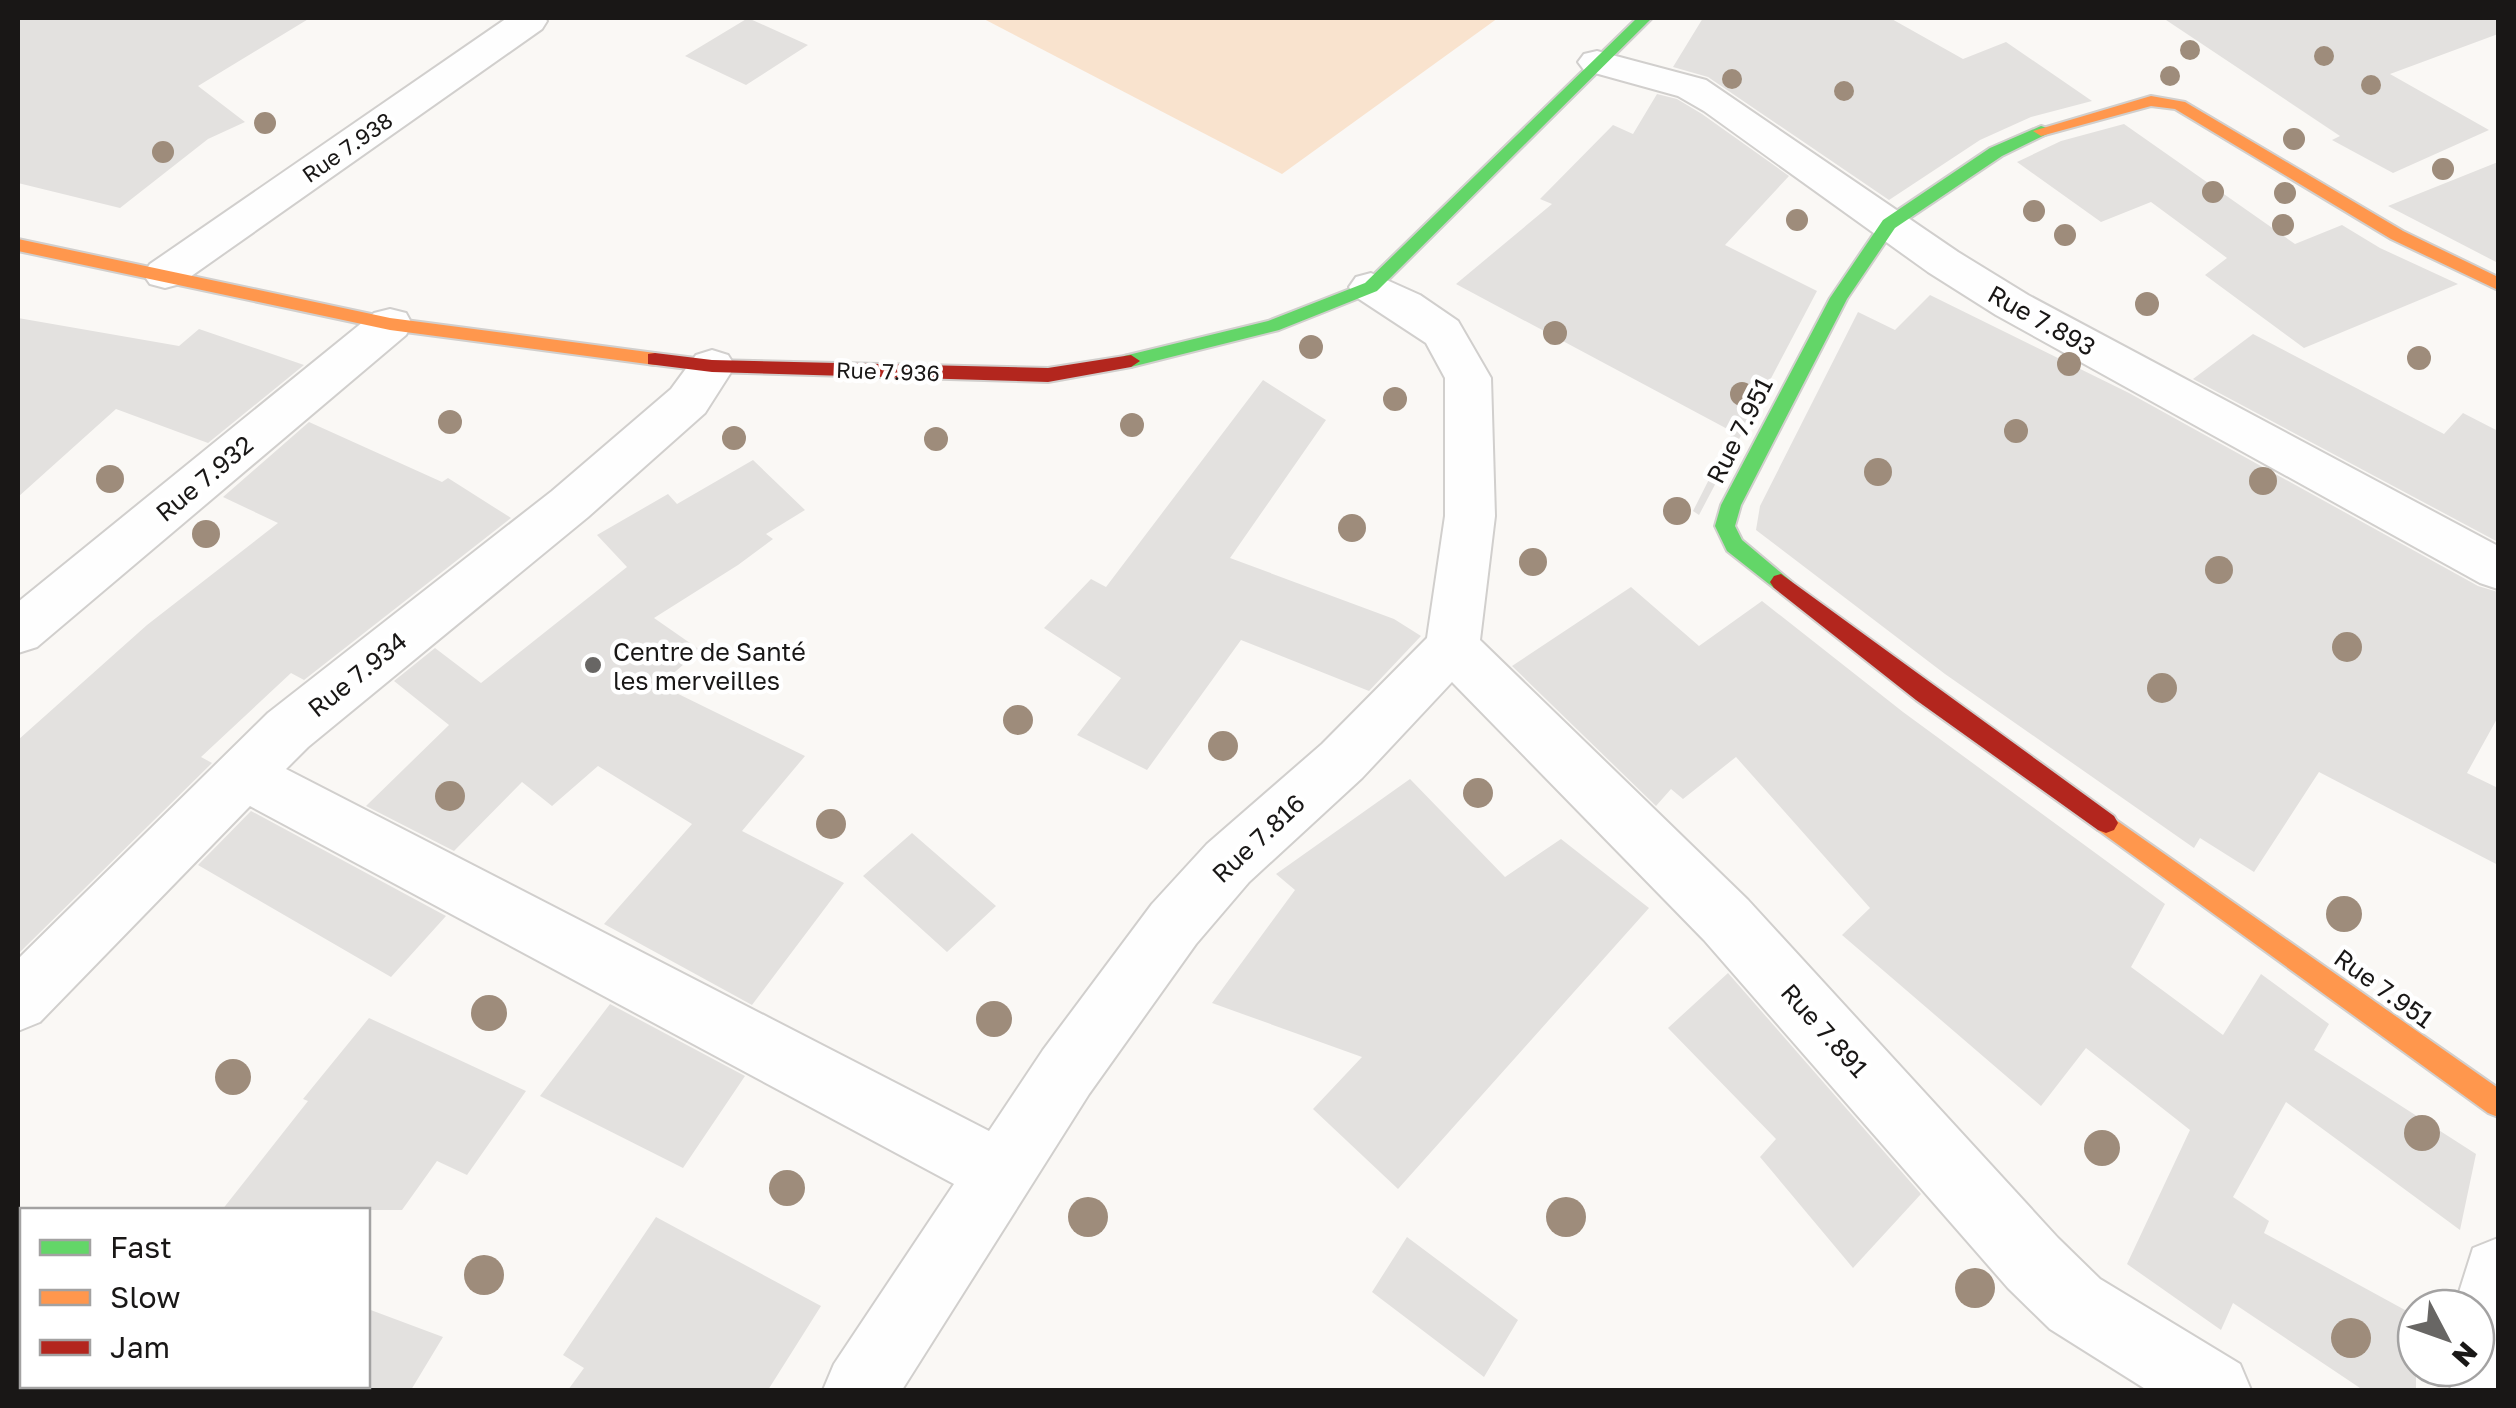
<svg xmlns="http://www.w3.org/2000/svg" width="2516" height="1408" font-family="'Golos Text',sans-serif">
	<rect width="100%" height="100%" fill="#faf8f5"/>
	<!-- green -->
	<path fill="#f9e3ce" d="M982,18H1498L1282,174Z"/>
	<!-- building -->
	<path fill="#e3e1df" d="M18,18H310L198,86L245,122L208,139L120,208L18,183Z
		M748,18L808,45L746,85L685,56Z
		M1703,18H1890L1963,59L2006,42L2092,101L2031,117L1980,140L1889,200L1708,77L1673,67Z
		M2163,18H2498V34L2390,74L2489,130L2393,173L2332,140L2340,136Z
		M1657,94L1677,99L1702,114L1789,176L1725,245L1817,291L1699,515L1693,511L1733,432L1456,284L1552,204L1540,199L1613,125L1633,134Z
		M2124,124L2295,244L2342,225L2380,248L2458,284L2304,348L2205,275L2227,258L2151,202L2101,222L2017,162L2061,141Z
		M2498,162V263L2388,206Z
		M1930,295L2129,393L2478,586L2498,592V717L2467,773L2498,788V865L2319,772L2254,872L2200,838L2194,848L1945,674L1756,530L1760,506L1858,312L1895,330Z
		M18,318L179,346L199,329L304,365L208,443L116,409L18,497Z
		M2253,334L2444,434L2463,413L2498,431V542L2193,379Z
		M1263,380L1326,420L1230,558L1394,619L1421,636L1369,691L1241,640L1147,770L1077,735L1121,678L1044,628L1091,579L1106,587Z
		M309,422L442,482L448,478L511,518L304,680L291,673L201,757L212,763L18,954V740L147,625L278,523L223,497Z
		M753,460L805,510L766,534L773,539L738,565L654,618L700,650L660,685L805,756L742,831L844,883L752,1005L604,924L692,824L598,766L552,806L522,782L454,851L366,806L449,725L394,681L435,648L481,683L627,567L597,535L668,494L677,504Z
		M1631,587L1699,646L1762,601L1903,712L2165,904L2131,967L2223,1035L2261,974L2329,1024L2314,1050L2476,1154L2460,1230L2286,1102L2233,1197L2269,1221L2264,1233L2416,1316V1390H2363L2233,1303L2221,1330L2127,1264L2190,1130L2086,1048L2041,1106L1842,935L1870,908L1736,757L1683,799L1671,789L1656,806L1512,666Z
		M1410,779L1505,877L1561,839L1649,908L1398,1189L1313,1109L1362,1057L1212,1003L1295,890L1276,874Z
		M251,811L446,916L391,977L198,865Z
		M912,833L996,906L947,952L863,876Z
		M1728,973L1921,1194L1853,1268L1760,1157L1776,1139L1668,1028Z
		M610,1004L745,1076L683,1168L540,1096Z
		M369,1018L526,1091L467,1175L437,1161L402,1210H222L308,1101L303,1099Z
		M656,1217L821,1306L768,1390H568L584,1368L563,1355Z
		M1407,1237L1518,1320L1484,1377L1372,1292Z
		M368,1309L443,1337L411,1390H368Z"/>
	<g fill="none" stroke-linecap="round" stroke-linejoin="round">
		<!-- street casing -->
		<g stroke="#d1cfcd" stroke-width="4">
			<path id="street" d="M507,18H545L547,21L542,29L180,284L165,288L150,284L143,274L150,264Z
				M1597,51L1706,80L1958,252L2028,295L2498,546V589L2480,583L1996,315L1928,272L1704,111L1678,96L1584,70L1578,62L1584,54Z
				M1371,273L1420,295L1458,321L1491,378L1495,516L1480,640L1748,900L2058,1238L2100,1279L2240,1364L2251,1390H2147L2050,1329L2008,1288L1704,940L1452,682L1362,778L1249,882L1196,944L1089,1094L902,1390H823L834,1364L954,1184L250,806L40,1022L18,1031V959L268,713L552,491L671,389L696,355L712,350L728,355L735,366L705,413L588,517L308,747L286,769L989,1131L1043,1050L1152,904L1207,844L1322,744L1427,638L1445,516V378L1426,343L1356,297L1349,287L1356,277Z
				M390,309L406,313L412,324L406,335L37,647L18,653V602L374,313Z
				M2498,1238V1390H2452L2441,1368H2476V1308H2454L2473,1248Z"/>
		</g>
		<!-- fast casing -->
		<g stroke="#d1cfcd" stroke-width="4">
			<path id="fast" d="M1637,18H1652L1377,291L1279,330L1131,367L1124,366V356L1268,321L1365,283Z
				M2041,126L2047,128V134L2002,156L1895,228L1847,299L1741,505L1735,526L1742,540L1792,582L1788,588H1774L1727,551L1715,526L1721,505L1830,298L1883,220L1990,148Z"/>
		</g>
		<!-- slow casing -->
		<g stroke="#d1cfcd" stroke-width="4">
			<path id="slow" d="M2151,96L2185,102L2403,231L2498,277V290L2391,239L2175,109L2151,106L2041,136L2033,131Z
				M18,239L390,318L655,353L664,359L655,365L390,330L18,251Z
				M2106,813L2498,1088V1117L2488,1113L2098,830L2094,823L2098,816Z"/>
		</g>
		<!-- jam casing -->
		<g stroke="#d1cfcd" stroke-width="4">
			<path id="jam" d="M655,353L712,360L1048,368L1131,355L1140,361L1131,367L1048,382L712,372L648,364V354Z
				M1781,574L2114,816L2118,823L2114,830L2106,833L2098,830L1916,700L1774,588L1770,582L1774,576Z"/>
		</g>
		<!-- street -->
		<use href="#street" fill="#fefefe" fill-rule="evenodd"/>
		<!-- fast -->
		<use href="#fast" fill="#63d668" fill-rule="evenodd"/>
		<!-- slow -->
		<use href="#slow" fill="#ff974d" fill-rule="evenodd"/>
		<!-- jam -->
		<use href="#jam" fill="#b3261e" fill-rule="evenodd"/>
	</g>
	<!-- trees -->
	<g fill="#9e8c7b">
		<circle cx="2190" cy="50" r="10"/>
		<circle cx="2324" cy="56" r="10"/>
		<circle cx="2170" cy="76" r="10"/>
		<circle cx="1732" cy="79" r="10"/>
		<circle cx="2371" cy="85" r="10"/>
		<circle cx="1844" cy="91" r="10"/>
		<circle cx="265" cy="123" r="11"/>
		<circle cx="2294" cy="139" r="11"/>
		<circle cx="163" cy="152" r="11"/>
		<circle cx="2443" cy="169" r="11"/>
		<circle cx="2213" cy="192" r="11"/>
		<circle cx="2285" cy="193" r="11"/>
		<circle cx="2034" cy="211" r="11"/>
		<circle cx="1797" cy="220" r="11"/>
		<circle cx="2283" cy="225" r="11"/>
		<circle cx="2065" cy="235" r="11"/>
		<circle cx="2147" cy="304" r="12"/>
		<circle cx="1555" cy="333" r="12"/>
		<circle cx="1311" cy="347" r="12"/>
		<circle cx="2419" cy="358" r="12"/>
		<circle cx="2069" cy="364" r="12"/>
		<circle cx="1742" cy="394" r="12"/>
		<circle cx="1395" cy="399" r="12"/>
		<circle cx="450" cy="422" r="12"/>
		<circle cx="1132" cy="425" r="12"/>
		<circle cx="2016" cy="431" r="12"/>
		<circle cx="734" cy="438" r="12"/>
		<circle cx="936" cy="439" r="12"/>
		<circle cx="1878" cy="472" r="14"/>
		<circle cx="110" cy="479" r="14"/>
		<circle cx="2263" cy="481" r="14"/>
		<circle cx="1677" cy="511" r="14"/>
		<circle cx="1352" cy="528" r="14"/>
		<circle cx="206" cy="534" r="14"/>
		<circle cx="1533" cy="562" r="14"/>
		<circle cx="2219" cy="570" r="14"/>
		<circle cx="2347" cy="647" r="15"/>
		<circle cx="2162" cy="688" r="15"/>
		<circle cx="1018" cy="720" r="15"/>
		<circle cx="1223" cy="746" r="15"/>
		<circle cx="1478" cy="793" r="15"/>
		<circle cx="450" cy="796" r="15"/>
		<circle cx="831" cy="824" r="15"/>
		<circle cx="2344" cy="914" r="18"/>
		<circle cx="489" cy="1013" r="18"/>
		<circle cx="994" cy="1019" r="18"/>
		<circle cx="233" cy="1077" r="18"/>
		<circle cx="2422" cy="1133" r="18"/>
		<circle cx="2102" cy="1148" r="18"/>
		<circle cx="787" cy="1188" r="18"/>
		<circle cx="1088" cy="1217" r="20"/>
		<circle cx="1566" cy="1217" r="20"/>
		<circle cx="484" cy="1275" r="20"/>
		<circle cx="1975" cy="1288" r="20"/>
		<circle cx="2351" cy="1338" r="20"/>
	</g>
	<!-- markers -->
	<circle fill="#686664" stroke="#fff" stroke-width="4" cx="593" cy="665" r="10"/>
	<g text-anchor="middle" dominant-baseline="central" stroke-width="9" stroke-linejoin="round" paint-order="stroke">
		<!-- far-street labels -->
		<g font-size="22" fill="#191716" stroke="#fff">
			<text transform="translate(347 147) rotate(-35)">Rue 7.938</text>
			<text transform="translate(888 371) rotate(2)">Rue 7.936</text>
		</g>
		<!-- street labels -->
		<g font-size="25" fill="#191716" stroke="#fff">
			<text transform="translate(2042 320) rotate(29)">Rue 7.893</text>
			<text transform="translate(1739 430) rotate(-63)">Rue 7.951</text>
			<text transform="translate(204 478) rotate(-40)">Rue 7.932</text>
			<text transform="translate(357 674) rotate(-39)">Rue 7.934</text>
			<text transform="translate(1258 838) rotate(-43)">Rue 7.816</text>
			<text transform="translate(2384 988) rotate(36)">Rue 7.951</text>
			<text transform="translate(1825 1030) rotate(48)">Rue 7.891</text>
		</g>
		<!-- poi labels -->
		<g font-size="25" fill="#191716" stroke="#fff" text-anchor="start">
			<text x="613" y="651">Centre de Santé<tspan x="613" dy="29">les merveilles</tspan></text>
		</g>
	</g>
	<!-- border -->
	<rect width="2516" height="1408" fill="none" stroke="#191716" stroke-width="40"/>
	<!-- legend -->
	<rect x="20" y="1208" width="350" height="180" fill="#ffffff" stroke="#a3a2a2" stroke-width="2.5"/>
	<rect x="40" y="1240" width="50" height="15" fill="#63d668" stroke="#a3a2a2" stroke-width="2.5"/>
	<text x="110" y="1258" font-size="30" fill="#191716">Fast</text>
	<rect x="40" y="1290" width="50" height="15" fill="#ff974d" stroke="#a3a2a2" stroke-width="2.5"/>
	<text x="110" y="1308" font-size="30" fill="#191716">Slow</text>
	<rect x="40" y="1340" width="50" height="15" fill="#b3261e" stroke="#a3a2a2" stroke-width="2.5"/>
	<text x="110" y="1358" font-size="30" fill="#191716">Jam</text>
	<!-- north arrow -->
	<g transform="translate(2446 1338) rotate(131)"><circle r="48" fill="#ffffff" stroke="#a3a2a2" stroke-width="2.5"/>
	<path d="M0-8L18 38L0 25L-18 38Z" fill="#686664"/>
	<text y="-15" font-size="28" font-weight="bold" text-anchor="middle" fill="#191716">N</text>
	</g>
</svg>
